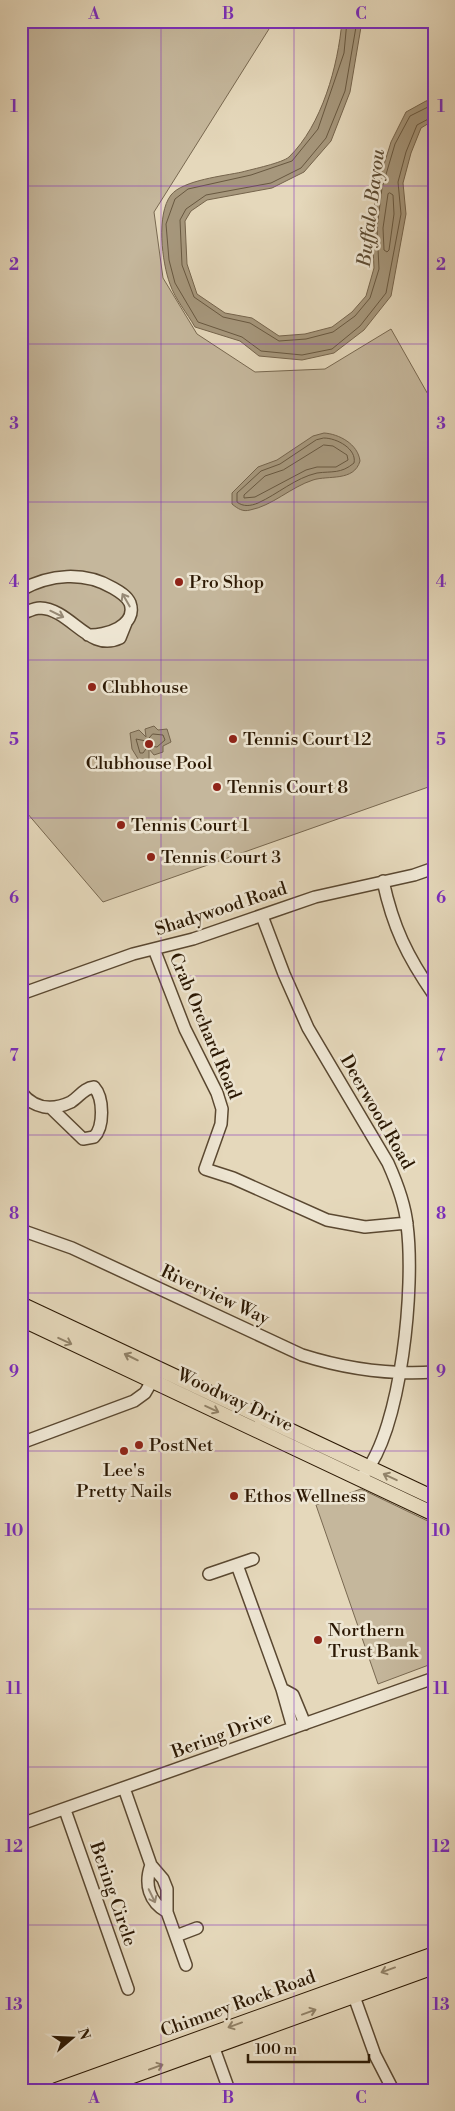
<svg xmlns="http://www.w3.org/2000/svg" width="455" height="2111" font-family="'Libre Bodoni',serif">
	<rect width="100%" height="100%" fill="#e5d8bb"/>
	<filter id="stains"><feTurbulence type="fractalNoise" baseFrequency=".004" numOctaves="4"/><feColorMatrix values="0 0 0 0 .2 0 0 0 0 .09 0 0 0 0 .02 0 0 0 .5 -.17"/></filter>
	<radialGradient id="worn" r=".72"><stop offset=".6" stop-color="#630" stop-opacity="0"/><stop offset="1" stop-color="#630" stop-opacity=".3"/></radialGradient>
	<!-- green -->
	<path fill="#c5b79c" stroke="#786850" d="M21,21H274L154,212L163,278L197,334L255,372L325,369L391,329L434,405V785L103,902L21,806Z
		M361,1489L434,1524V1663L378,1684L316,1505Z"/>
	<!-- water -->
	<path fill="#a6977c" stroke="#75644c" d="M342,21H362L350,92L331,141L304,172L272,188L207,200L191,211L185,221L187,264L197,294L225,313L252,318L279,336L305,334L332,327L352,312L366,296L374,268L372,228L377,187L391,142L406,112L426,101L434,99V120L421,128L411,153L403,183L406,214L391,296L364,330L334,353L302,360L259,356L240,341L195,327C187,313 175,299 170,284C162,263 156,214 171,195C183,180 224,176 242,172C253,169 282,163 289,157C322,125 338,66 342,21Z
		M324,433C339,434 358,444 360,461C354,482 328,475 313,480C291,487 272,506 250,510C243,512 238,509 232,504V493L258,467L277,460L313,436Z
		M154,726L158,730L167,729L171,742L163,746V752L154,755L149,749V759L140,762L132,749L130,733L139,730L146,737L145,729Z"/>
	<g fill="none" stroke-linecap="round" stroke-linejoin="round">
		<!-- shore -->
		<path stroke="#685840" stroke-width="1" d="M347,21L344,53L318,129L292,161L251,175L188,189L175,199L166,224L169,260L175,283L198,322L242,337L261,351L302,355L332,349L360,326L386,293L401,214L398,182L406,152L417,125L434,116
			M357,21L345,91L326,138L301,168L271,183L206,195L186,209L180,220L182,265L194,297L223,317L250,323L279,341L306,339L333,332L355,316L370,298L379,269L377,228L382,188L395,144L410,116L434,104
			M390,193L393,195L394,214L389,250L387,252L384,250L383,228L388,194Z
			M324,438C337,438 357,449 354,463C341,474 332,471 317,473C295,478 278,494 258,503C251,506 243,507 237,502V493L261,471L280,464L316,440Z
			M324,445L333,446L347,455L348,460L336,467H317L306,470L255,497L244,498V495L265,476L283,470Z
			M153,734L163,735L165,740L157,747L148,746L143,753H140L136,739L146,741Z"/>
		<!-- minor casing -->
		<g stroke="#5a4831" stroke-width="14">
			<path id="minor" d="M21,590C50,574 84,571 113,588C120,592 127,596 130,603C138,626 105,636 88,635
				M21,614C27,612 34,608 40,608C71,609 89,653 120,638L126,623
				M383,881C393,927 407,956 434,995
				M262,916L284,974L308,1028L388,1163C397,1183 405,1203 407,1225C415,1285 402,1427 364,1474
				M154,949L185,1029L217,1093L222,1109L221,1124L205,1169L233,1178L327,1220L365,1227L407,1223
				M21,994L133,954L193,939L315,897L414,875L434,868
				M21,1092C34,1109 52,1111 71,1102C79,1097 84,1088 94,1087C104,1098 104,1127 94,1137L83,1139L51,1108
				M21,1230L72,1248L302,1355C346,1369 387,1375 434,1372
				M21,1443L134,1401L145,1393L156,1374
				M237,1565L282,1689L293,1728
				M209,1574L253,1559
				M282,1689L293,1695L305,1724
				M124,1788L151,1865
				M65,1810L128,1989
				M21,1824L434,1678
				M167,1912C149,1902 144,1884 151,1865L163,1879L167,1889V1912L186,1965
				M176,1936L197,1928
				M351,1988L375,2055L393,2090
				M211,2040L229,2090"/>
		</g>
		<!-- major casing -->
		<g stroke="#2b1803" stroke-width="16">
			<path id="major" d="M21,1304L434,1498
				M21,1319L434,1514
				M56,2090L434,1954
				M94,2090L434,1967"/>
		</g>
		<!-- minor -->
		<use href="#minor" stroke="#eee6d3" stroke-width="11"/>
		<!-- major -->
		<use href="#major" stroke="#e5d8bb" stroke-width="14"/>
	</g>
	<!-- one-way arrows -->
	<defs><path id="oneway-shaft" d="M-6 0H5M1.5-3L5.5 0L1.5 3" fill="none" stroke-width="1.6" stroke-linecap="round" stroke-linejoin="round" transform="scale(1.25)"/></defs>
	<g stroke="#968975">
		<use href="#oneway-shaft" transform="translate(126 600) rotate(-120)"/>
		<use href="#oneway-shaft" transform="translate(57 614) rotate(26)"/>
		<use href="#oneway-shaft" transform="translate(152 1896) rotate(64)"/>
	</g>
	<g stroke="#918268">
		<use href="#oneway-shaft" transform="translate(65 1341) rotate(25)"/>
		<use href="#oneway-shaft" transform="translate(131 1357) rotate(-154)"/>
		<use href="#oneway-shaft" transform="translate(212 1409) rotate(25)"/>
		<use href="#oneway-shaft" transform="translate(390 1477) rotate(-155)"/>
		<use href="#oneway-shaft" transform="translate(388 1970) rotate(160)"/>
		<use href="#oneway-shaft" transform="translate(309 2012) rotate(-20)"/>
		<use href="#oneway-shaft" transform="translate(235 2025) rotate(160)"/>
		<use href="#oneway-shaft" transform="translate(156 2067) rotate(-20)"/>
	</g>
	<!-- grid -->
	<path fill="none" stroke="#7b2cbf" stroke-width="1" stroke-opacity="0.55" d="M161,21V2090M294,21V2090M21,186H434M21,344H434M21,502H434M21,660H434M21,818H434M21,976H434M21,1135H434M21,1293H434M21,1451H434M21,1609H434M21,1767H434M21,1925H434"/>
	<!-- markers -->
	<g fill="#8f2418" stroke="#eee6d3" stroke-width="2">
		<circle cx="179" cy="582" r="5"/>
		<circle cx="92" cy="687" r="5"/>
		<circle cx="233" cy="739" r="5"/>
		<circle cx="149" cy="744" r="5"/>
		<circle cx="217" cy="787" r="5"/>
		<circle cx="121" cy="825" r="5"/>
		<circle cx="151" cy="857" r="5"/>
		<circle cx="139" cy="1445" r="5"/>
		<circle cx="124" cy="1451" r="5"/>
		<circle cx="234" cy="1496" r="5"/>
		<circle cx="318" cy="1640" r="5"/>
	</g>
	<g text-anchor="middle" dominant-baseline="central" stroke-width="5" stroke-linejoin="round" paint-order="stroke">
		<!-- poi labels -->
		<g font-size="18" fill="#2b1803" stroke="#eee6d3" text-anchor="start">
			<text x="189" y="582">Pro Shop</text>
			<text x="102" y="687">Clubhouse</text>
			<text x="243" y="739">Tennis Court 12</text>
			<text x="149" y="763" text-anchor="middle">Clubhouse Pool</text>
			<text x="227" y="787">Tennis Court 8</text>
			<text x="131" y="825">Tennis Court 1</text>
			<text x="161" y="857">Tennis Court 3</text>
			<text x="149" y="1445">PostNet</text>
			<text x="124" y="1470" text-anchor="middle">Lee's<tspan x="124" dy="21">Pretty Nails</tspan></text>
			<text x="244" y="1496">Ethos Wellness</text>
			<text x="328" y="1630">Northern<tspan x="328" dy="21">Trust Bank</tspan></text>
		</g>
		<!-- street labels -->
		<g font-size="18" fill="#2b1803" stroke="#eee6d3">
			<text transform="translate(221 909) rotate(-18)">Shadywood Road</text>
			<text transform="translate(205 1026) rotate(67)">Crab Orchard Road</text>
			<text transform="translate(377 1112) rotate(60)">Deerwood Road</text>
			<text transform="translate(215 1295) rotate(25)">Riverview Way</text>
			<text transform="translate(235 1400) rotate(25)">Woodway Drive</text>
			<text transform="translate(222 1735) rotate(-20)">Bering Drive</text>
			<text transform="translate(113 1894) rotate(71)">Bering Circle</text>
			<text transform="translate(238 2004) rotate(-20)">Chimney Rock Road</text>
		</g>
		<!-- water labels -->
		<g font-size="19" font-style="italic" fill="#5c4b33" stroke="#eee6d3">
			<text transform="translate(371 208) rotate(-83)">Buffalo Bayou</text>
		</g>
	</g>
	<!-- margin -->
	<rect width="455" height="2111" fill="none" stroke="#e5d8bb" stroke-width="55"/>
	<!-- north arrow -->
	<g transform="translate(72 2038) rotate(71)" stroke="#eee6d3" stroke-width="4" paint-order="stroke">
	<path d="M0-4L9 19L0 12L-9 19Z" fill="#2b1803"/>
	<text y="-8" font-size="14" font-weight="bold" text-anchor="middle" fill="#2b1803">N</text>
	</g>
	<!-- scale -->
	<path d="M248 2054v8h121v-8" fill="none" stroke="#2b1803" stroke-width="2.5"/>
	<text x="255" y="2054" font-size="15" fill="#2b1803" stroke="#eee6d3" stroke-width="4" paint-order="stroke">100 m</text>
	<rect x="28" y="28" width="400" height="2056" fill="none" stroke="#7b2cbf" stroke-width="2"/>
	<g font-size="16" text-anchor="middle" font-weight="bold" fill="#7b2cbf">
		<text x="94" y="19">A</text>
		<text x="228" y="19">B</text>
		<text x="361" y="19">C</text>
		<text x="14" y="112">1</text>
		<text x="441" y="112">1</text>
		<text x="14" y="270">2</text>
		<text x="441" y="270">2</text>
		<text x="14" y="429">3</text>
		<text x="441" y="429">3</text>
		<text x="14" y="587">4</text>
		<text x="441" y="587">4</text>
		<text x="14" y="745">5</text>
		<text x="441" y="745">5</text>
		<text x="14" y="903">6</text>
		<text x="441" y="903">6</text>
		<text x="14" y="1061">7</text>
		<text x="441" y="1061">7</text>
		<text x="14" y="1219">8</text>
		<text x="441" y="1219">8</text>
		<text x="14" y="1377">9</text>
		<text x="441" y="1377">9</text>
		<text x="14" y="1536">10</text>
		<text x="441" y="1536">10</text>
		<text x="14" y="1694">11</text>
		<text x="441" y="1694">11</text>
		<text x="14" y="1852">12</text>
		<text x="441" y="1852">12</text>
		<text x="14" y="2010">13</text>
		<text x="441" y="2010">13</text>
		<text x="94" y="2103">A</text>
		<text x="228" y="2103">B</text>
		<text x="361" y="2103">C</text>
	</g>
	<rect width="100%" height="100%" filter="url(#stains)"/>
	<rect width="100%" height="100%" fill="url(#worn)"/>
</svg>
